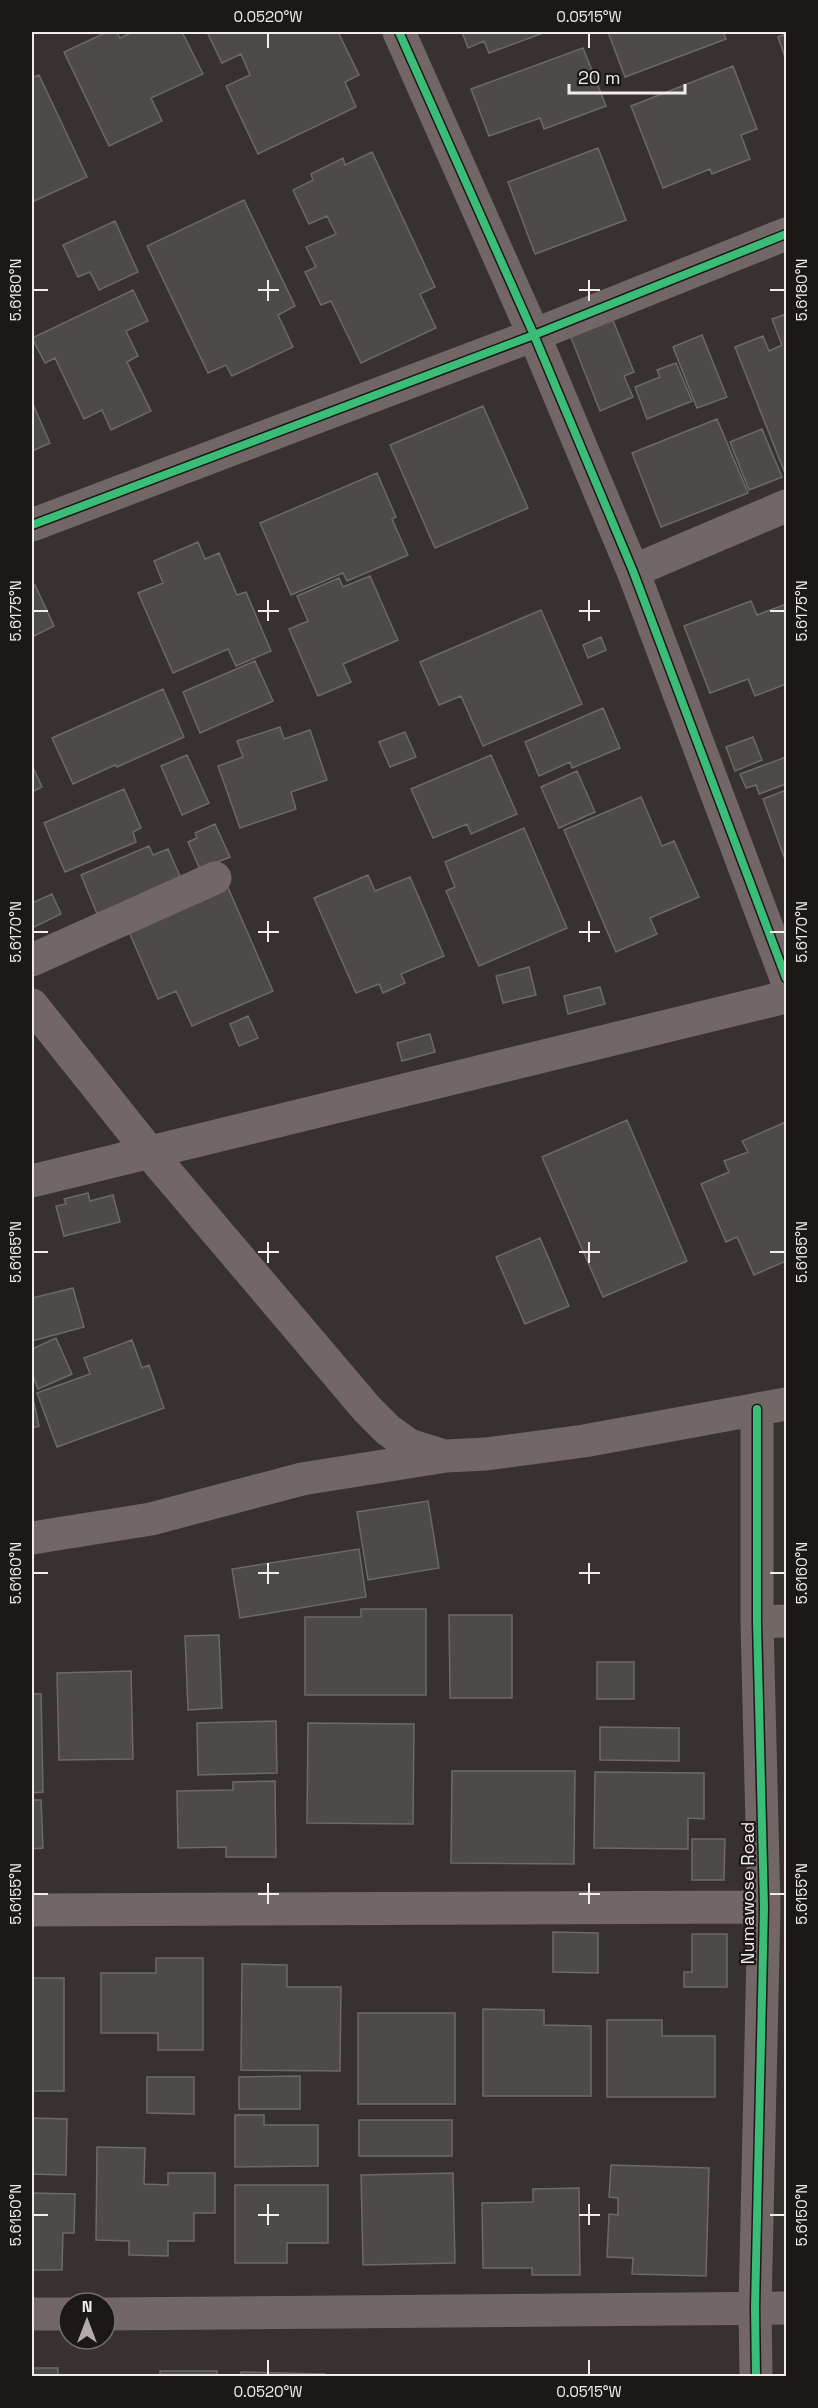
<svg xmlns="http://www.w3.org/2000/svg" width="818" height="2408" font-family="'Space Grotesk',sans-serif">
	<rect width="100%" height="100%" fill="#373131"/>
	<!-- building -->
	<path fill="#4f4a4a" stroke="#6d6969" stroke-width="1.5" d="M107,32H116L120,38L133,32H182L203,74L151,98L162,121L109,146L64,52Z
		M207,32H338L359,75L345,82L356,107L258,154L226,86L250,75L241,54L222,63Z
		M462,32H546L489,53L484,41L468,48Z
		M608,32H723L726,39L625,77Z
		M786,34V60L778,37Z
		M583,48L606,106L544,129L540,118L489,136L471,89Z
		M733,66L757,129L741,135L750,159L712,174L710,169L663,188L631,106Z
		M39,75L87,177L32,202V78Z
		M598,148L626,220L535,254L508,182Z
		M372,152L435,287L420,294L436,328L361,363L331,301L321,305L305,272L316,267L306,247L336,234L327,216L309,224L293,190L313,180L311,174L343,158L345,165Z
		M244,200L295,306L278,315L293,347L232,376L226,365L208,373L147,246Z
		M115,221L138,272L99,290L90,272L78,277L63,245Z
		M133,290L148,321L126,331L138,356L127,362L151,411L111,430L102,410L84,419L55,358L45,363L32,338Z
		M610,313L634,372L624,376L633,397L600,411L568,330Z
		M786,314V470L784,471L735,347L763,336L769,351L782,345L772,319Z
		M702,335L727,397L697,408L673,347Z
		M676,363L692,401L647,419L635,387L660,377L657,370Z
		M32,402L50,443L32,451Z
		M483,406L528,508L435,548L390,445Z
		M717,419L748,493L661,527L632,453Z
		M762,429L782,477L749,490L730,442Z
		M377,473L396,517L392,519L408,555L347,581L343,573L291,595L260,523Z
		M198,542L205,559L219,553L237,595L246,592L271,651L236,666L228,649L173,673L138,593L163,583L154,561Z
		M370,576L398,640L343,664L351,682L318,696L289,629L308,621L297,596L339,578L343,587Z
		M35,585L54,626L32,637V587Z
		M751,601L757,615L786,604V684L755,696L748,679L710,693L684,626Z
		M541,610L582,704L483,746L461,696L439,705L420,662Z
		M601,637L606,650L588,658L583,645Z
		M255,661L273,701L200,733L183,692Z
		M163,689L184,737L117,767L115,765L73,784L52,738Z
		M603,708L620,748L572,768L570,762L539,776L525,742Z
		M280,727L284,739L310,730L327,780L291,792L296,809L240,828L218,766L243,757L237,741Z
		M405,732L416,757L390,767L379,742Z
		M753,737L762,760L735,771L726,747Z
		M187,755L209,803L182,815L161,766Z
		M491,755L517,814L471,834L467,824L433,838L411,789Z
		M786,757V784L759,794L756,785L746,788L740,774Z
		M32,765L42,787L32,792Z
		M577,771L595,812L559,828L541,787Z
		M124,789L141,828L133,832L136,842L65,872L44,823Z
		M786,790V862L763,799Z
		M641,797L662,846L674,841L699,897L650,918L657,934L616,952L564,830Z
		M215,824L230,857L200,869L188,842L197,838L195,833Z
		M524,828L567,928L479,966L446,891L455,887L445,862Z
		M149,846L153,855L168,849L184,885L100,921L81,875Z
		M368,875L375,891L410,877L444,956L401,974L405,983L383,993L379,984L356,993L314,898Z
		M226,883L273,991L192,1026L176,991L158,999L126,925Z
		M52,894L61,914L32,928V903Z
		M529,967L536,995L503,1003L496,976Z
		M600,987L605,1004L568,1014L564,996Z
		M248,1016L258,1038L239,1046L230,1024Z
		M430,1034L435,1052L402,1061L397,1043Z
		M627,1120L687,1261L603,1297L542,1157Z
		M786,1122V1261L754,1275L737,1237L726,1242L701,1184L729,1172L724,1161L748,1152L742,1141Z
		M88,1193L90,1201L113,1195L120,1222L64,1236L56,1206L66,1204L64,1199Z
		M540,1238L569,1306L525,1324L496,1257Z
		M73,1288L84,1327L32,1341V1298Z
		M56,1338L72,1374L38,1389L32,1373V1349Z
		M132,1340L142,1368L149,1365L164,1408L57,1447L37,1393L90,1374L84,1358Z
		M32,1394L39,1426L32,1428Z
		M428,1501L439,1568L368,1580L357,1512Z
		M359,1549L366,1597L240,1618L232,1569Z
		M361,1609H426V1695H305V1617H361Z
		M449,1615H512V1698H450Z
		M219,1635L222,1708L188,1710L185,1636Z
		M597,1662H634V1699H597Z
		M131,1671L133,1759L59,1760L57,1673Z
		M32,1694H41L43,1792L32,1793Z
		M276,1721L277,1773L198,1775L197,1723Z
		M308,1723L414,1724L413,1824L307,1823Z
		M600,1727L679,1728V1761L600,1760Z
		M452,1771H575L574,1864L451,1863Z
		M595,1772L704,1773V1819L688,1818V1849L594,1848Z
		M275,1781L276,1857H226V1847L178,1848L177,1791L233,1790V1782Z
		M32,1800H41L43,1848L32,1849Z
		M692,1839H725L724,1880H692Z
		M553,1932L598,1933V1973L553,1972Z
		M692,1934H727V1987H684V1972H692Z
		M156,1958H203V2050H158V2033H101V1973H156Z
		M242,1964L287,1965V1987H341L340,2071L241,2070Z
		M32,1978H64V2091H32Z
		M483,2009L544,2010V2025L591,2026V2096H483Z
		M358,2013H455V2104H358Z
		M607,2020H662V2036H715V2097H607Z
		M300,2076V2109H239V2077Z
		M147,2077H194V2114L147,2113Z
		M235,2115H264V2125H318V2166L235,2167Z
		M32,2118L67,2119L66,2175L32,2174Z
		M359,2120H452V2156H359Z
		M97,2147L145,2148L144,2184L168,2185V2173H215V2213H194V2241H168V2256L129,2255V2241L96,2240Z
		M611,2165L709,2168L706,2276L632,2274L633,2258L607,2257L609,2214L618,2215V2198L609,2197Z
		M453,2173L455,2263L363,2265L361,2175Z
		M235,2185H328V2243H287V2263H235Z
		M579,2188L580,2275H532V2268H483L482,2203L533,2202V2189Z
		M32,2193L75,2194L74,2233H63L62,2270H32Z
		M32,2368H58V2376H32Z
		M160,2371H217V2376H160Z
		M241,2372L325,2374V2376H240Z"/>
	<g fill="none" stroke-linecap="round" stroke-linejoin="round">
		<!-- minor -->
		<path stroke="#726667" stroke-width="33" d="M399,32L534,335L633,571L786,978
			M32,525L534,335L786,234
			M633,571L786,506
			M32,960L215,878
			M32,1005L150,1153L367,1409L388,1430L409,1445L444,1456
			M32,1181L786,997
			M32,1538L151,1519L302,1479L446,1456L486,1454L584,1441L786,1404
			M757,1622L786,1621
			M32,1910L764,1907
			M32,2314H69
			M105,2314L786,2308
			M756,2376L755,2308L764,1907L757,1622V1409"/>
		<!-- cycleway casing -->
		<g stroke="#1d1818" stroke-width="11">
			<path id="cycleway" d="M399,32L534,335L633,571L786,978
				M32,525L534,335L786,234
				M756,2376L755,2308L764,1907L757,1622V1409"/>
		</g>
		<!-- cycleway -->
		<use href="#cycleway" stroke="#3abd76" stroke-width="8"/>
	</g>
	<!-- ticks -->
	<path fill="none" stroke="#f3ecec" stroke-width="2" d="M268,33V48M589,33V48M268,280V301M589,280V301M33,290H48M258,290H279M579,290H600M770,290H785M268,600V621M589,600V621M33,611H48M258,611H279M579,611H600M770,611H785M268,921V942M589,921V942M33,932H48M258,932H279M579,932H600M770,932H785M268,1242V1263M589,1242V1263M33,1252H48M258,1252H279M579,1252H600M770,1252H785M268,1563V1584M589,1563V1584M33,1573H48M258,1573H279M579,1573H600M770,1573H785M268,1883V1904M589,1883V1904M33,1894H48M258,1894H279M579,1894H600M770,1894H785M268,2204V2225M589,2204V2225M33,2215H48M258,2215H279M579,2215H600M770,2215H785M268,2360V2375M589,2360V2375"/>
	<g text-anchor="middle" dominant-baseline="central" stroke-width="4.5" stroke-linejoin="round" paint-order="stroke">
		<!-- street labels -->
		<g font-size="18" fill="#f3ecec" stroke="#1d1818">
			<text transform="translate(747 1893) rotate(-90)">Numawose Road</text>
		</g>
	</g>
	<!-- border -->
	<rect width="818" height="2408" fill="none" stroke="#1d1818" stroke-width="66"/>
	<!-- north arrow -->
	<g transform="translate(87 2321)"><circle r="28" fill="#1d1818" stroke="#736d6d" stroke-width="1.5"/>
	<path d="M0-4.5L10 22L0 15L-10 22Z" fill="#b1abab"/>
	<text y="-9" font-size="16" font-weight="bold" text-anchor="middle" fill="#f3ecec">N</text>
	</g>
	<!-- scale -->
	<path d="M569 84v9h116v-9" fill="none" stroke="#f3ecec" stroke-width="3"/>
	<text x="578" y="84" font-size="18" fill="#f3ecec" stroke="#1d1818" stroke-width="4.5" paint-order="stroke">20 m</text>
	<rect x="33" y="33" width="752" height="2342" fill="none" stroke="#f3ecec" stroke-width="2"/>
	<g font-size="15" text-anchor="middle" fill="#f3ecec">
		<text x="268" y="22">0.0520°W</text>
		<text x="589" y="22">0.0515°W</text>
		<text transform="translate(16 290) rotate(-90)" y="5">5.6180°N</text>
		<text transform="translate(802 290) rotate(-90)" y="5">5.6180°N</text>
		<text transform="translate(16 611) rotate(-90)" y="5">5.6175°N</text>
		<text transform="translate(802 611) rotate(-90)" y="5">5.6175°N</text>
		<text transform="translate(16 932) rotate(-90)" y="5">5.6170°N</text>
		<text transform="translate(802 932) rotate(-90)" y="5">5.6170°N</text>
		<text transform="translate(16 1252) rotate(-90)" y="5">5.6165°N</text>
		<text transform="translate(802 1252) rotate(-90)" y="5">5.6165°N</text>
		<text transform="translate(16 1573) rotate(-90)" y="5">5.6160°N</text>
		<text transform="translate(802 1573) rotate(-90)" y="5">5.6160°N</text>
		<text transform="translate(16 1894) rotate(-90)" y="5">5.6155°N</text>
		<text transform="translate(802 1894) rotate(-90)" y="5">5.6155°N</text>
		<text transform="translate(16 2215) rotate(-90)" y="5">5.6150°N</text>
		<text transform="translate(802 2215) rotate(-90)" y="5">5.6150°N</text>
		<text x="268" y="2397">0.0520°W</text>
		<text x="589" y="2397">0.0515°W</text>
	</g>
</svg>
